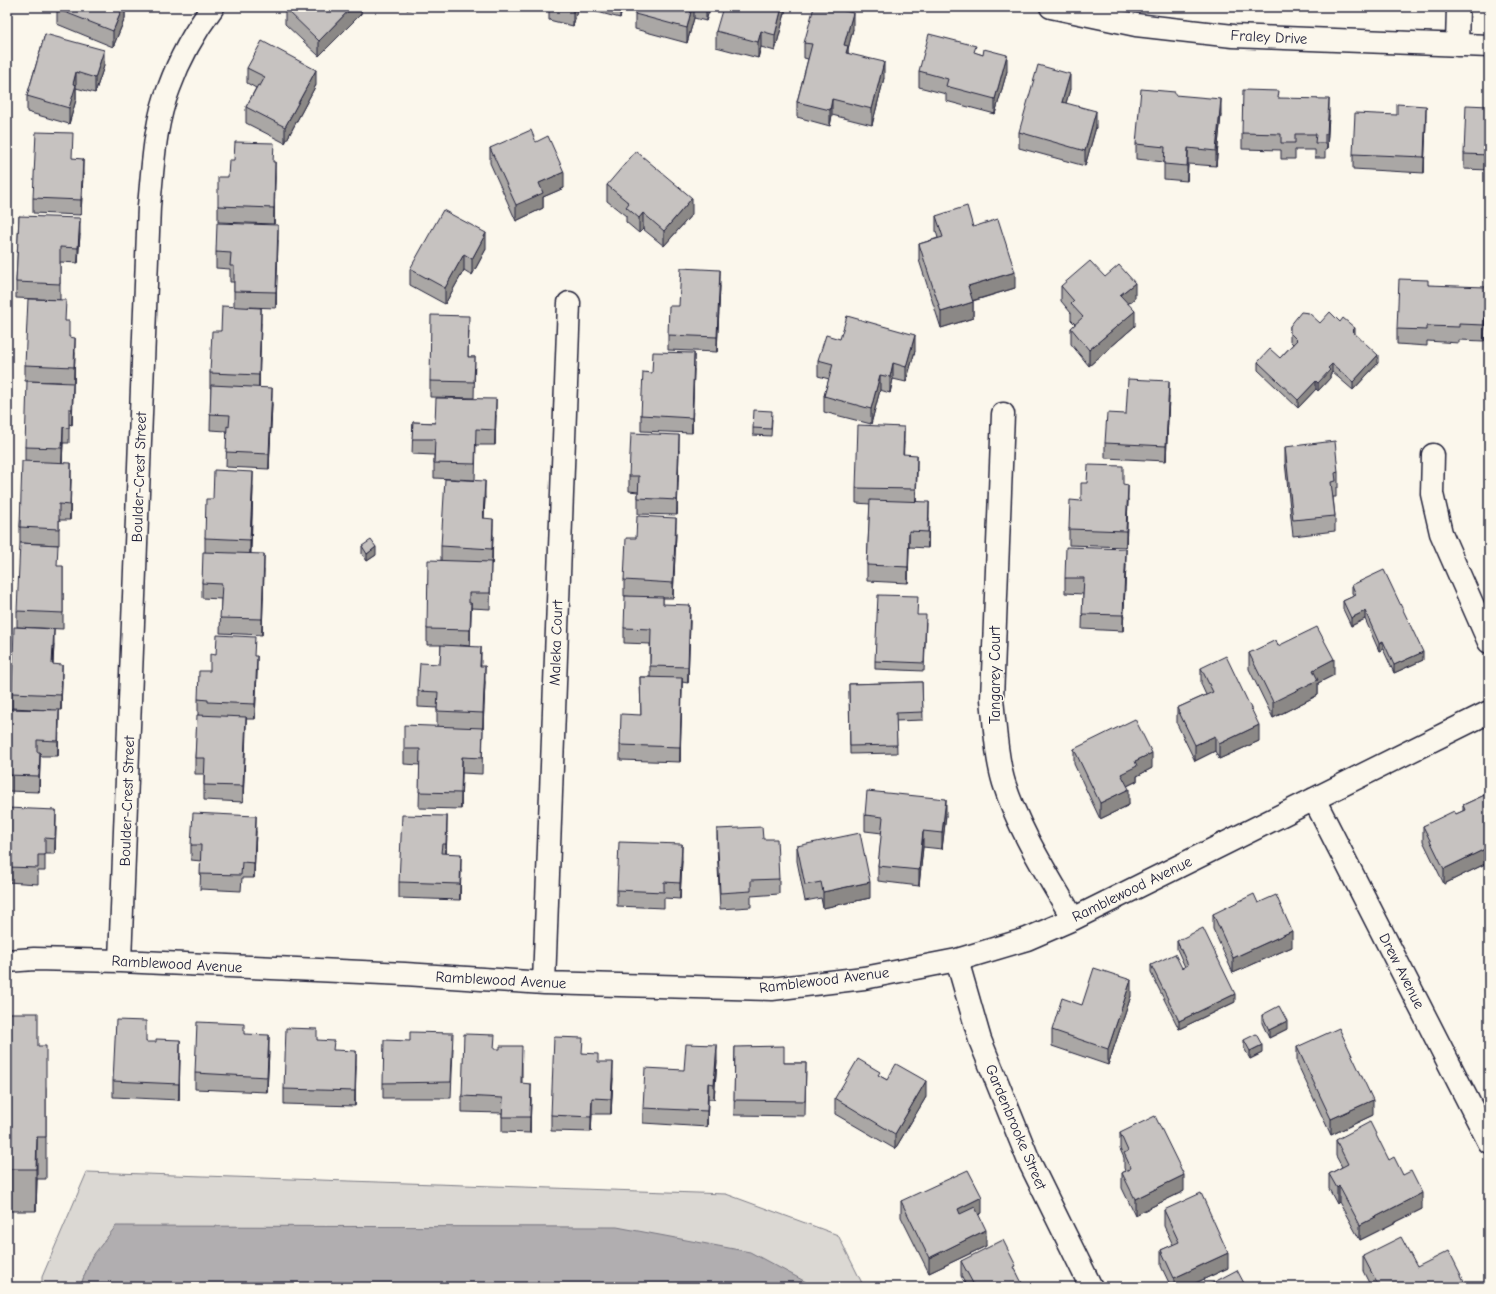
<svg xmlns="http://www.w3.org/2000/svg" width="1496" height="1294" font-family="'Comic Neue',sans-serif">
	<rect width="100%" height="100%" fill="#fbf7ec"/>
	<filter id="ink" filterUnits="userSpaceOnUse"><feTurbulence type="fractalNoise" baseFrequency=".025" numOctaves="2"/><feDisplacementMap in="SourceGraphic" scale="8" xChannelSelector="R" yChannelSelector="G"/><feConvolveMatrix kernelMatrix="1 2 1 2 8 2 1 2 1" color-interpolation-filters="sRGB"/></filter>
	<g filter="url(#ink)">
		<!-- green -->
		<path fill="#dbd8d3" stroke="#7e7d87" d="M87,1172L726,1194L838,1235L864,1287H808L806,1282L91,1258L80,1287H42V1277Z"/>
		<!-- water -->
		<path fill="#b1aeb0" stroke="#787681" d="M116,1226L617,1227L750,1252L806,1282L808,1287H80L91,1258Z"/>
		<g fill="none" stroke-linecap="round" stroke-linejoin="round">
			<!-- minor casing -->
			<g stroke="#22223b" stroke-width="25">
				<path id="minor" d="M1051,7L1136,25L1233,36L1489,46
					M1457,45L1458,7
					M1003,414L992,699C995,726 996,757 1004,783C1019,831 1048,875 1073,919
					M1433,455L1432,494L1441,533L1489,642
					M1314,799L1489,1142
					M957,960L980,1040L1029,1161L1091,1287
					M7,961L34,959L120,961L405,974L544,983L772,989L864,978L957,960L1027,939L1073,919L1489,712
					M120,961L149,206C153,168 154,125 169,88C179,60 195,31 213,7
					M544,983L569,303"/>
			</g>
			<!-- minor -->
			<use href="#minor" stroke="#fbf7ec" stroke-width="22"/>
		</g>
		<!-- wall -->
		<path fill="#aaa7a5" stroke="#22223b" d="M125,7V18L113,47L57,24V9Z
			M361,7V14L319,56L285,24V8Z
			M549,7H623L620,18L578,7L573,26L549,20Z
			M637,7H710L706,21L694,18L687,43L635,29V14Z
			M785,7V13L775,51L761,47L758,58L716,47V31Z
			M853,29L848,49V53L884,78L872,125L832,115L830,126L797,117V102L808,59L804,58V43Z
			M45,34L104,66L95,93L76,88V100L69,124L27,112V96Z
			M976,53L983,55L1007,71L995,114L946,101V94L919,87V71Z
			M247,68L316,85L285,143L246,123V107L256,88L247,83Z
			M1070,89L1066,103L1096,127L1085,166L1019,148V132Z
			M1175,95L1221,115L1216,166L1188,164L1187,181L1164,179V162L1136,159V144Z
			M1279,98L1329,115L1327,150H1325V158H1315V150H1295V159H1281V150L1242,149V133Z
			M1489,106V170L1464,169V154Z
			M1397,115L1426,121L1424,173L1353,169V154Z
			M536,142L564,188L543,197V208L516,221L490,163V148Z
			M73,158L83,174L81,215L33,213V198Z
			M274,162L275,178L274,224L218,222V206L228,177Z
			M607,185L692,214L664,246L643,229L639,233L626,222V216L607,201Z
			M19,216L80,234L78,263L60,262V300L16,298V282Z
			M936,216L973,227L1015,288L973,301V318L941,328L919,260V244L938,238L936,231Z
			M278,240L276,308L248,307L261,323L259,387L272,404L269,469L226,467L227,431L210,430L211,388H210V373L221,331L234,307V282H230V269L216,268V252Z
			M486,249L472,275L464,270L445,304L410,285V269Z
			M1105,277L1135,298L1128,304L1135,326L1089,366L1071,344V328L1075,324L1071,320V313L1061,301V286Z
			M1428,285L1486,303L1484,341L1459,340V343L1427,341V346L1397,344V329Z
			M720,286L717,352L668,350V335L679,306Z
			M66,321L69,337L75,353L74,383H73L72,425L69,424V443H63L62,462L71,478L70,520H59V545L20,543V527L25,461V447L61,382L25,381V365Z
			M1340,322L1355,334L1378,363L1353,390L1332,372L1330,375V378L1318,391L1316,389L1298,408L1258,370V362L1280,358L1293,344L1290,341V326L1320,323Z
			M469,331L468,357H475L474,398L430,397V381Z
			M840,339L915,351L906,382L893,379L890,393L880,390L871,424L824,412V396L829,379L818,376V360Z
			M694,369L692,433L641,431V415L652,373Z
			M1169,397L1166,461L1105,458V443L1126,414Z
			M496,415L495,445H476L475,480L434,478V455L412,454L413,422L435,423Z
			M772,419L771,436L753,435V428Z
			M904,442L903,454L917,470L916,501L929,518L928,548L909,547L908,583L867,581V565L870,504L856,503V488Z
			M1285,447L1338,472V488H1336V497H1333L1335,516V531L1293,536L1285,462Z
			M679,450L677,515L638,514V492L629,491V476Z
			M1123,484L1128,500L1126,547L1069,545V529L1081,501Z
			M253,487L251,554L264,570L262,635L220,633L221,599L202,598V583L205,552V538L213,499Z
			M485,497L484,519L493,535L492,564H491L490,609L471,608L470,646L459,645L481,666L485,682L483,728L482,774L462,773L461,809L419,808L420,765L404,764V749L437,726V708L418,707V691L440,664L441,645H427V629L441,561V546Z
			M676,533L673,598H663V604L690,621L688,683L682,682L680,762L620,760V745L641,715L640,677H650V644L624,643V628L637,597L624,596V580L636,538Z
			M362,546L376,555L367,561L362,554Z
			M1126,564L1123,631L1082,629L1083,594L1065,593V578Z
			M63,566V629L17,627V611Z
			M1352,585L1423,660L1394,673L1383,649L1379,651L1365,619L1351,626L1343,609V601L1354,596L1352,593Z
			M917,615L926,623L924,671L875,669V661Z
			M54,644L53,664L62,681L61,710H59L58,756H40L39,792L7,791V709L51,710L12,708V693Z
			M1278,646L1334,675L1318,683V695L1273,718L1249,669V653Z
			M255,656L257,672L255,719H246L243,802L204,800V774H195V758L198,715V699Z
			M1201,668L1259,741L1219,759L1215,751L1195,761L1177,724V708L1206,695L1201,684Z
			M922,682L923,720L896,721L897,753L850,754L849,684Z
			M1074,749L1152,768L1137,776V781L1127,786L1129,805L1100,819L1074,764Z
			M1489,793V862L1444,884L1423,841V826L1456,814L1463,811V805Z
			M7,808L56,826L55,854H45V871H38V884L7,882Z
			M865,815H946L942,849L923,847L919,886L878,881V866L882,833L865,831Z
			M717,829L763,839L779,879V894L751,896V907L720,909L717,845Z
			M256,831L254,878H242L241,891L200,889L201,861L191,860V845Z
			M447,832L446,853L461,869L460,900L399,898V882Z
			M797,846L870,898L823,908L821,898L805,901L797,861Z
			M682,860L680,899L664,898V908L617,906V890Z
			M1258,903L1292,947L1233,973L1213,929V914Z
			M1177,941L1235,1002L1179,1029L1151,973V965L1182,968L1185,967L1177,949Z
			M1131,996L1108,1065L1052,1046V1030L1082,1005Z
			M7,1013L38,1046L46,1088V1179H37L36,1211H7Z
			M1262,1015L1287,1029L1269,1038L1262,1023Z
			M244,1034L269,1051L267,1092L195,1089V1073Z
			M317,1040L356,1066L355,1106L284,1104V1089Z
			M1244,1040L1262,1053L1250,1059L1244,1048Z
			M146,1042L180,1056L179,1100L113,1097V1081Z
			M735,1047L784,1063H806L805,1116L734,1115Z
			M1297,1047L1373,1115L1331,1135L1297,1063Z
			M453,1048L451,1098H383V1083Z
			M495,1049L522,1062V1083L531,1099L530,1133L502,1132V1113L462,1112V1096Z
			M583,1053L598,1062L613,1078L611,1114H592L591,1132L551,1131V1115Z
			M717,1061L714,1099H708L707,1127L643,1123V1108L684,1070Z
			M880,1076L887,1080L926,1097L895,1149L835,1114V1098Z
			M1120,1133L1184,1191L1135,1215L1122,1188V1173L1125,1171L1124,1168V1158L1120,1149Z
			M1336,1140L1389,1160L1403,1175L1422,1209L1360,1240L1339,1202L1337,1204L1329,1189V1174L1342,1167L1336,1156Z
			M901,1201L982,1213L978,1215L986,1246L929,1273L901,1217Z
			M1164,1210L1228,1268L1187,1287H1171L1161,1266V1250L1173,1245L1164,1226Z
			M1363,1256L1417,1267L1464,1287H1371L1363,1271Z
			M961,1261L1016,1271L1022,1287H967L961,1276Z"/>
		<!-- shaded-wall -->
		<path fill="#8b8886" stroke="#22223b" d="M123,7H125V18L113,47V31Z
			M352,7H361V14L319,56V41Z
			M407,7H416L407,10Z
			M574,7H578L573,26V10Z
			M620,7H623L620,18Z
			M692,7H694V18L687,43V28Z
			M706,7H710L706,21Z
			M782,7H785V13L775,51V35Z
			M853,13V29L848,49V62L844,45Z
			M761,31V47L758,58V42Z
			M104,50V66L95,93V78Z
			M1007,55V71L995,114V99Z
			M884,62V78L872,125V109Z
			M316,70V85L285,143V127Z
			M76,72V100L69,124V108L73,84Z
			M1070,74V89L1062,117V102Z
			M832,99V115L830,126V110Z
			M1221,99V115L1216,166V151Z
			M1329,99V115L1327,150V134Z
			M1426,106V121L1424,173V157Z
			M1096,111V127L1085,166V151Z
			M1188,148V164L1187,181V166Z
			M83,159V174L81,215V200Z
			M275,162V178L274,224V208Z
			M564,172V188L543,197V208L516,221V205L539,183Z
			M692,198V214L664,246V231Z
			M643,213V229L639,233V218Z
			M80,218V234L78,263V248Z
			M278,225V240L276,308V292Z
			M486,233V249L472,275V259Z
			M464,254V270L445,304V288Z
			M720,270V286L717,352V337Z
			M1015,272V288L968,302V286Z
			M1135,283V298L1120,310V295Z
			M1486,287V303L1484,341V325Z
			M973,302V318L941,328V312Z
			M261,308V323L259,390V375Z
			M1135,311V326L1089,366V350Z
			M1355,328V336L1352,331Z
			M915,335V351L906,382V367Z
			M75,338V353L74,383V367Z
			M694,353V369L692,433V418Z
			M1378,355V363L1353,390V382Z
			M893,363V379L890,393V377Z
			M1332,364V372L1330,375V378L1318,391V383L1328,368Z
			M880,375V390L871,424V409Z
			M1169,381V397L1166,461V446Z
			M1316,381V389L1298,408V400Z
			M73,383V398L72,425V409Z
			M272,388V404L269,469V454Z
			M496,399V415L495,445V430Z
			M63,427V443L62,464V448Z
			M904,427V442L903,470V454Z
			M679,435V450L677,515V500Z
			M917,455V470L916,505V489Z
			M71,463V478L70,520V505Z
			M253,472V487L250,556V540Z
			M485,481V497L483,534V518Z
			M1128,485V500L1126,547V531Z
			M929,502V518L928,548V532Z
			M676,518V533L673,598V583Z
			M493,519V535L492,564V549Z
			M909,531V547L908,583V567Z
			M376,547V555L367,561V554Z
			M1126,549V564L1123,631V615Z
			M264,554V570L262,635V619Z
			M471,603V618L470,646V630Z
			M690,605V621L688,683V667Z
			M1365,611V619L1351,626V618Z
			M54,629V644L52,680V664Z
			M1383,641V649L1379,651V643Z
			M481,647V662L480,682V666Z
			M1423,652V660L1394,673V665Z
			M257,656V672L255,719V704Z
			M1334,659V675L1318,683V695L1273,718V702L1313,670Z
			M62,665V681L61,710V695Z
			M485,666V682L483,728V713Z
			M682,678V694L680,762V747Z
			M59,710V726L58,756V741Z
			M246,717V732L243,802V786Z
			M1259,725V741L1219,759V744Z
			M1215,736V751L1195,761V745Z
			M40,752V767L39,792V776Z
			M1152,753V768L1137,776V781L1121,789V774L1135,761Z
			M462,757V773L461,809V793Z
			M1129,789V805L1100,819V803Z
			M946,799V815L942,849V833Z
			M56,810V826L55,854V839Z
			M256,816V831L254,878V863Z
			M447,816V832L446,859V844Z
			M923,831V847L919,886V870Z
			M682,844V860L680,899V883Z
			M1489,847V862L1444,884V869Z
			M461,854V869L460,900V884Z
			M870,882V898L823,908V892Z
			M1292,931V947L1233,973V958Z
			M1131,980V996L1108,1065V1049Z
			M1235,994V1002L1179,1029V1021Z
			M1287,1021V1029L1269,1038V1030Z
			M269,1035V1051L267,1092V1077Z
			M180,1040V1056L179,1100V1084Z
			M717,1045V1061L714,1099V1084Z
			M1262,1045V1053L1250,1059V1051Z
			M356,1051V1066L355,1106V1091Z
			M613,1062V1078L611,1114V1099Z
			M926,1081V1097L895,1149V1134Z
			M708,1083V1099L707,1127V1111Z
			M531,1084V1099L530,1133V1117Z
			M592,1098V1114L591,1132V1117Z
			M1373,1100V1115L1331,1135V1119Z
			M37,1137V1179L36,1211V1169Z
			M1184,1175V1191L1135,1215V1199Z
			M1339,1186V1202L1337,1204V1188Z
			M1422,1193V1209L1360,1240V1225Z
			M982,1197V1213L958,1225V1209Z
			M986,1230V1246L929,1273V1258Z
			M1228,1253V1268L1187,1287H1174V1278Z
			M1464,1281V1287H1451Z
			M1022,1283V1287H1016V1286Z"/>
		<!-- building -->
		<path fill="#c6c2c0" stroke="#22223b" d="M58,7H123L113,31L57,9Z
			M287,7H352L319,41L285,8Z
			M561,7H574L573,10Z
			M637,7H692L687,28L635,14Z
			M723,7H782L775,35L761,31L758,42L716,31Z
			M814,7H828L853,13L844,45L848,46L846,53L884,62L872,109L832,99L830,110L797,102L812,44L804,43Z
			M45,34L104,50L95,78L76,72L73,84L76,85L69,108L27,96Z
			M929,34L976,46L974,52L983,55L984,49L1007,55L995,99L946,86L948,79L919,71Z
			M262,41L316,70L285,127L246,107L258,85L260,86L265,77L247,68Z
			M1038,65L1070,74L1062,102L1096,111L1085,151L1019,132Z
			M1141,89L1175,92V95L1221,99L1216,151L1188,148L1187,166L1164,164L1165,147L1136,144Z
			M1243,90L1279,91L1278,98L1329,99L1327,134H1325V143H1315L1316,134H1295V143H1281V134L1242,133Z
			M1397,104L1426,106L1424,157L1353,154L1355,113L1397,115Z
			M1466,105L1489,106V155L1464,154Z
			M531,130L536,142L548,136L564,172L539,183L543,193L516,205L490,148Z
			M36,132L73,133L72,158L83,159L81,200L33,198Z
			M235,142L274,143L273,162H275L274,208L218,206V177H228L229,160H234Z
			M636,151L692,198L664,231L643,213L639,218L626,207L629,203L607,185Z
			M967,206L973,227L998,219L1015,272L968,286L973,302L941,312L919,244L943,237L936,216Z
			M443,210L486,233L472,259L464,254L445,288L410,269Z
			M19,216L80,218L78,248L60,247V284L16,282Z
			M217,223L278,225L276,292L234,291V266H230L231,253L216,252Z
			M1090,261L1105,277L1119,265L1135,283L1120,295L1135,311L1089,350L1071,328L1083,317L1071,304L1074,301L1061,286Z
			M681,268L720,270L717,337L668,335L669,306H679Z
			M1399,279L1428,280V285L1486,287L1484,325L1459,324V327L1427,326V330L1397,329Z
			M28,299L66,300L65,321H69V337L75,338L74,367L25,365Z
			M222,306L261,308L259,375L210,373L212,331H221Z
			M1301,312L1309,313L1320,323L1330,312L1340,322L1343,318L1355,328L1352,331L1378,355L1353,382L1332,364L1328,368L1330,370L1318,383L1316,381L1298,400L1258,362L1270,349L1280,358L1297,340L1290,333V326Z
			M431,315L469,316L468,357H475L474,382L430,381Z
			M847,316L915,335L906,367L893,363L890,377L880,375L871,409L824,396L833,364L818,360L826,335L840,339Z
			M653,352L694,353L692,418L641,415L643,372L652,373Z
			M1128,379L1169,381L1166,446L1105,443L1107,413L1126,414Z
			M27,381L73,383L72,409H69V428L63,427L62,448L25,447Z
			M211,385L272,388L269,454L226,452L227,426L229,427L230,415L210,414Z
			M436,398L496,399L495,430L476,429L475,464L434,463L435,439H412L413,422L435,423Z
			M754,410L772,411L771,429L753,428Z
			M858,425L904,427L903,454L917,455L916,489L856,488Z
			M631,433L679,435L677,500L638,498L639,476H629Z
			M1335,441L1338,472L1335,473L1336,481L1331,482L1335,516L1293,520L1285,447Z
			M22,461L71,463L70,505L59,504V529L20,527Z
			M1088,465L1123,466V484L1128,485L1126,531L1069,529L1070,500L1081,501V483H1087Z
			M214,470L253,472L250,540L205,538L206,499H213Z
			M445,479L485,481L483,518L493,519L492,549L441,546Z
			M870,500L929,502L928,532L909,531L908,567L867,565Z
			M637,516L676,518L673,583L624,580L626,538H636Z
			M371,540L376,547L367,554L362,546Z
			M20,543L58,545L57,566H63V613L17,611Z
			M1066,547L1126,549L1123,615L1082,614L1084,578H1065Z
			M203,552L264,554L262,619L220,618L222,584L202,583Z
			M428,560L491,562L490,593H469V603H471L470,630L427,629Z
			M1384,570L1423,652L1394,665L1383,641L1379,643L1365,611L1351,618L1343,601L1356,595L1352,585Z
			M878,595L918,596L917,615H926L924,663L875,661Z
			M625,596L663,597V604L690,605L688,667L650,666L651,629L624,628Z
			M14,627L54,629L52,664L62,665L61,695L12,693Z
			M1317,627L1334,659L1313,670L1318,680L1273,702L1249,653L1276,640L1278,646Z
			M217,635L255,637L254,656H257L255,704L208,702V700L198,699L199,671H210V654L216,655Z
			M441,645L481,647L480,666H485L483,713L437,711L438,692L418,691L420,663L440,664Z
			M1226,656L1259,725L1219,744L1215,736L1195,745L1177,708L1213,692L1201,668Z
			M640,677L682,678L680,747L620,745L621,714L641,715Z
			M922,682L923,712L896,713L897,745L850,746L849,684Z
			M7,709L59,710L58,741L37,740V752H40L39,776L7,775Z
			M197,715L246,717L243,786L204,785L205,758H195Z
			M1135,719L1152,753L1135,761L1137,766L1121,774L1129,789L1100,803L1074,749Z
			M404,725L483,728L482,758L462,757L461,793L419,792L420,749H404Z
			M867,791L946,799L942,833L923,831L919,870L878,866L883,817L865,815Z
			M1489,793V847L1444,869L1423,826L1454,811L1456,814L1465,810L1463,805Z
			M7,808L56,810L55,839L45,838V855H38V868L7,867Z
			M193,813L256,816L254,863L242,862L241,875L200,874L201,845H191Z
			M402,815L447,816L446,844H442L441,853L461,854L460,884L399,882Z
			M762,827L763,839H777L779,879L751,880V891L720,893L717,829Z
			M860,833L870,882L823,892L821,882L805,885L797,846Z
			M619,842L682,844L680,883L664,882V892L617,890Z
			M1254,894L1258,903L1276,895L1292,931L1233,958L1213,914Z
			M1203,928L1235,994L1179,1021L1151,965L1175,954L1182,968L1188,965L1177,941Z
			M1094,968L1131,980L1108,1049L1052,1030L1062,998L1082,1005Z
			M1279,1006L1287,1021L1269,1030L1262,1015Z
			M7,1013H38V1046H46V1137H37L36,1169H7Z
			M116,1020L146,1021V1042H156V1039L180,1040L179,1084L113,1081Z
			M197,1022L244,1024V1034L269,1035L267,1077L195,1073Z
			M286,1028L317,1029V1040L334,1041L333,1050L356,1051L355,1091L284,1089Z
			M1339,1028L1373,1100L1331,1119L1297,1047Z
			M410,1032L453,1033L451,1082L383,1083L384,1040L410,1041Z
			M464,1034L495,1035L494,1049H500V1046H522L521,1083L531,1084L530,1117H502L503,1098L462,1096Z
			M1256,1034L1262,1045L1250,1051L1244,1040Z
			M554,1037L583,1038L582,1053L598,1054V1062H613L611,1099L592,1098L591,1117L551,1115Z
			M686,1044L717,1045L714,1084L708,1083L707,1111L643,1108L645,1068L684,1070Z
			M784,1046V1063H806L805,1101L734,1100L735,1047Z
			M858,1059L880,1072L878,1075L887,1080L896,1064L926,1081L895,1134L835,1098Z
			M1155,1116L1184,1175L1135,1199L1122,1173L1131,1168L1124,1153L1128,1151L1120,1133Z
			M1370,1122L1389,1160L1394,1157L1403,1175L1411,1171L1422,1193L1360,1225L1339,1186L1337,1188L1329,1174L1348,1164L1336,1140Z
			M968,1170L982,1197L958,1209L960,1214L975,1207L986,1230L929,1258L901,1201Z
			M1201,1193L1228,1253L1174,1278L1161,1250L1179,1242L1164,1210Z
			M1401,1237L1417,1267L1449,1251L1464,1281L1451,1287H1373L1378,1285L1363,1256Z
			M1003,1240L1016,1266L1014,1267L1022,1283L1016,1286V1287H975L961,1261Z
			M1237,1270L1246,1287H1205Z"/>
	</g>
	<g text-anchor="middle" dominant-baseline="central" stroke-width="3" stroke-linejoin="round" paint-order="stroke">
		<!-- street labels -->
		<g font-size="15" fill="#22223b" stroke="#fbf7ec">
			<text transform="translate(1269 37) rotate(3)">Fraley Drive</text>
			<text transform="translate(139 477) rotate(-88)">Boulder-Crest Street</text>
			<text transform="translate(556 643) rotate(-88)">Maleka Court</text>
			<text transform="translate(995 675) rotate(-90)">Tangarey Court</text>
			<text transform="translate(127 801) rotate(-88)">Boulder-Crest Street</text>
			<text transform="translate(1132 889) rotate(-26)">Ramblewood Avenue</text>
			<text transform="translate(177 964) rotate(3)">Ramblewood Avenue</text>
			<text transform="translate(1402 971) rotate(63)">Drew Avenue</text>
			<text transform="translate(501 980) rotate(3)">Ramblewood Avenue</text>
			<text transform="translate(824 980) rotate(-7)">Ramblewood Avenue</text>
			<text transform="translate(1016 1127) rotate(67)">Gardenbrooke Street</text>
		</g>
	</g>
	<!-- margin -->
	<rect width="1496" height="1294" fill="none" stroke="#fbf7ec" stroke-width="24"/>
	<rect x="12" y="12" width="1472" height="1270" fill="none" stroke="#22223b" stroke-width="1.5" filter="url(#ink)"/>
</svg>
